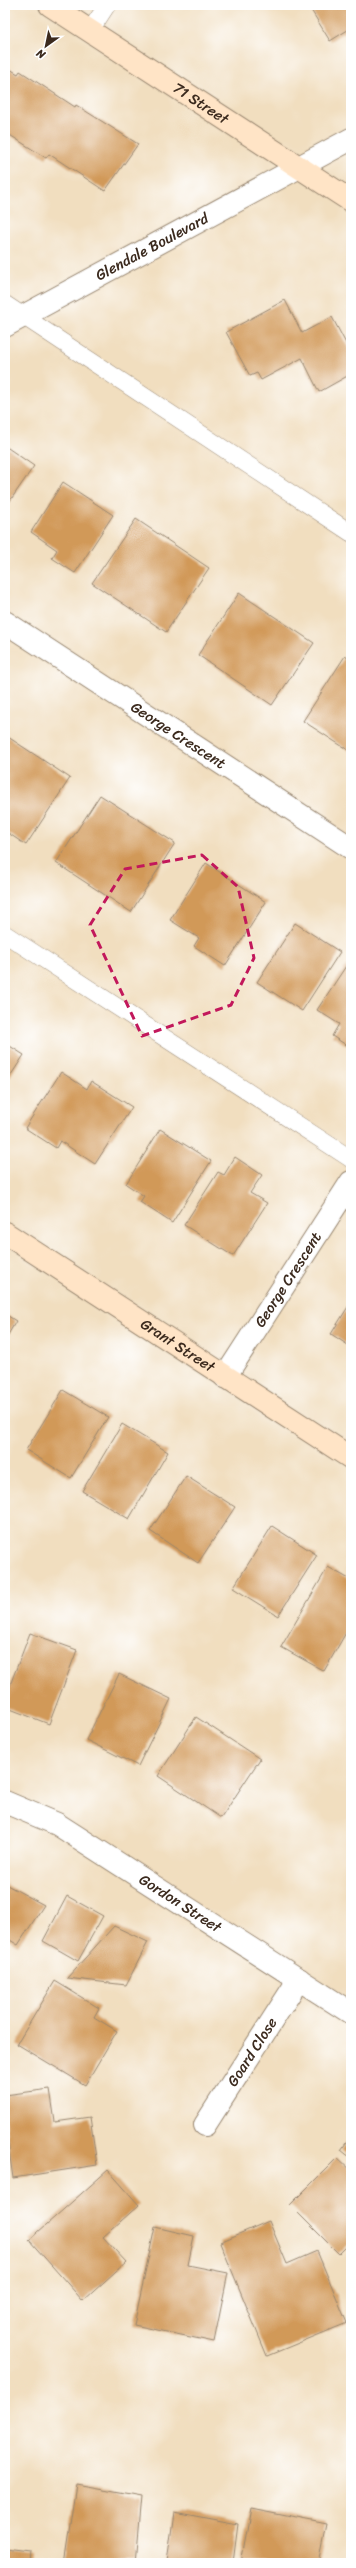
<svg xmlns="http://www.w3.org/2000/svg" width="356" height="2568" font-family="Sriracha,sans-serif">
	<rect width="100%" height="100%" fill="#fff"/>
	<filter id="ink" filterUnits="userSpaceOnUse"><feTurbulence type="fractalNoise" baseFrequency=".025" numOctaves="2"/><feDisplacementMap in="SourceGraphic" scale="8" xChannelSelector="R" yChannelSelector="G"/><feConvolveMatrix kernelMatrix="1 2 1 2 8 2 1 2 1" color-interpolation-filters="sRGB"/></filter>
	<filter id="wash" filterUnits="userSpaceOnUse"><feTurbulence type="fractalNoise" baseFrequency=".012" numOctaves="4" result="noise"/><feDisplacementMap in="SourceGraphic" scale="16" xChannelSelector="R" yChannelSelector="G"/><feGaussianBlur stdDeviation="0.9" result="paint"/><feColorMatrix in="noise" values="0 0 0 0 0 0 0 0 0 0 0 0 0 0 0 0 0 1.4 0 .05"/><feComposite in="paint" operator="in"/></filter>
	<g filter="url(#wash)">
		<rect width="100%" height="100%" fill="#f1debf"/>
		<g id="blocks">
			<!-- building -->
			<path fill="#d19959" d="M308,5H351V28L330,41Z
				M5,66L18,74L20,71L75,107L76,105L138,144L105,191L49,154L46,158L5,132Z
				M285,300L302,333L332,317L351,353V374L319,392L302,358L261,380L257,373L250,376L226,332Z
				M5,446L34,466L5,508Z
				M63,482L113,515L75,573L52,558L57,550L31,532Z
				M136,519L209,568L166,632L92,583Z
				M239,593L314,643L272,705L198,655Z
				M345,656L351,660V752L303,721Z
				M5,735L70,778L26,845L5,831Z
				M100,795L175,843L131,912L56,863Z
				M206,863L266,902L225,966L194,946L199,938L170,920Z
				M295,923L340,952L302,1011L257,982Z
				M346,966L351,969V1048L332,1036L339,1024L317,1010Z
				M5,1043L24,1055L5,1084Z
				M61,1072L87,1089L91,1081L132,1107L95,1164L60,1141L56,1148L25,1128Z
				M160,1129L211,1161L172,1223L140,1202L144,1196L126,1184Z
				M235,1157L262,1175L250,1193L267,1203L233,1256L184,1225L218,1172L224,1175Z
				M351,1302V1347L331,1334Z
				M5,1314L16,1321L5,1340Z
				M63,1390L108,1417L71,1478L26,1450Z
				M122,1424L168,1452L129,1519L82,1491Z
				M186,1476L235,1507L198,1563L150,1531Z
				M272,1526L317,1555L278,1616L233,1588Z
				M328,1567L351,1580V1624L324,1671L281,1647Z
				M30,1633L77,1650L49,1724L5,1707V1698Z
				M119,1674L171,1699L138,1766L86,1740Z
				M196,1717L260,1759L221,1818L158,1776Z
				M5,1884L44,1905L18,1945L5,1937Z
				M67,1896L103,1916L78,1961L43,1941Z
				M114,1926L148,1942L126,1985L67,1978Z
				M55,1981L99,2008L94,2017L117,2031L85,2085L17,2044Z
				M50,2089L55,2122L90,2117L97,2165L13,2178L5,2122V2095Z
				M351,2136V2158L341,2150Z
				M337,2158L351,2171V2242L339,2254L290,2205Z
				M108,2170L139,2205L103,2237L126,2262L83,2301L29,2240Z
				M269,2221L287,2264L317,2251L347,2323L267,2356L220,2242Z
				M155,2227L194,2236L188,2265L228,2273L214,2342L134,2325Z
				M76,2484L142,2496L136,2563H64Z
				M251,2509L327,2524L319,2563H241Z
				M174,2512L238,2524L233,2563H167Z
				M5,2548L30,2551L29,2563H5Z"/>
		</g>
	</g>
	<g filter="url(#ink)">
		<use href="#blocks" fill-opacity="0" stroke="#96846e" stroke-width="1"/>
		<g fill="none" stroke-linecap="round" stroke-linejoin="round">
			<!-- lane casing -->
			<g stroke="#96846e" stroke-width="18">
				<path id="lane" d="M90,31L107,5
					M5,304L351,533
					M5,934L351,1159"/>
			</g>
			<!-- street casing -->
			<g stroke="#96846e" stroke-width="24">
				<g id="street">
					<path id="s1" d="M5,326L351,139"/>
					<path id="s2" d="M5,622L351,848"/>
					<path id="s3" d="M225,1377L351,1182"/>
					<path id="s4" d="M5,1802L57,1824L351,2013"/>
					<path id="s5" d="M205,2125L299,1979"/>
				</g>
			</g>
			<!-- secondary casing -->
			<g stroke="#96846e" stroke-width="24">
				<g id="secondary">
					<path id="s6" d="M50,5L351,201"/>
					<path id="s7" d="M5,1233L351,1458"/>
				</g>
			</g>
			<!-- lane -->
			<use href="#lane" stroke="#fff" stroke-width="17"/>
			<!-- street -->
			<use href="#street" stroke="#fff" stroke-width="22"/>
			<!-- secondary -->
			<use href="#secondary" stroke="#ffe4c6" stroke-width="22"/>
		</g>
	</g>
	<!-- marked area -->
	<path fill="none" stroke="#c2185b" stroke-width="3" stroke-dasharray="8 5" stroke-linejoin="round" d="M202,855L238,887L254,958L231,1005L142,1036L90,925L125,869Z"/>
	<g text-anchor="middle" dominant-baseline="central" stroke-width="3.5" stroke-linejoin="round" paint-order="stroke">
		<!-- street labels -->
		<g font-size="15" fill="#3b2a1e" stroke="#fff">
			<text stroke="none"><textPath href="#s6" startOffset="180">71 Street</textPath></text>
			<text stroke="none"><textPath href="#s1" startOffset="167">Glendale Boulevard</textPath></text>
			<text stroke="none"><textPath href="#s2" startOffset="207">George Crescent</textPath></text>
			<text stroke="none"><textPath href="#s3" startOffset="116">George Crescent</textPath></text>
			<text stroke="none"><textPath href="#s7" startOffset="206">Grant Street</textPath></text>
			<text stroke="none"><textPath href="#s4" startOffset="203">Gordon Street</textPath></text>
			<text stroke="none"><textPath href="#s5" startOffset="87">Goard Close</textPath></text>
		</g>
	</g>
	<!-- margin -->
	<rect width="356" height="2568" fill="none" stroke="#fff" stroke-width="20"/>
	<!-- north arrow -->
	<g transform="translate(46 46) rotate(213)" stroke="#ffffff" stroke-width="3" paint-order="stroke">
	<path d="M0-3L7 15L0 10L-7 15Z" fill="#3b2a1e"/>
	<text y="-6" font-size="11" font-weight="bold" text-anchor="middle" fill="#3b2a1e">N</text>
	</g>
</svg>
